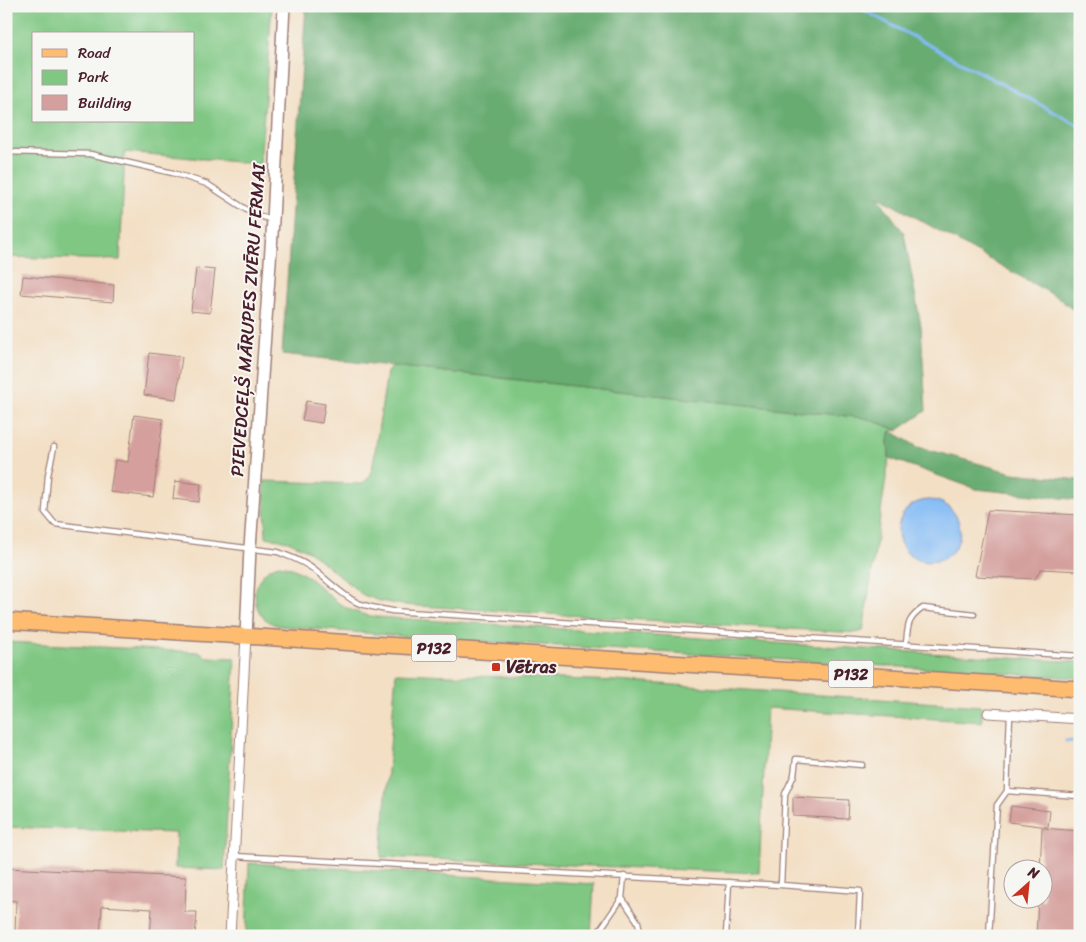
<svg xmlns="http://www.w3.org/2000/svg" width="1086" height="942" font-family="Sriracha,sans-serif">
	<rect width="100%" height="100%" fill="#f6f6f2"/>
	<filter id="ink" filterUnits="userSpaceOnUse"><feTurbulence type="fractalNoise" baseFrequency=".02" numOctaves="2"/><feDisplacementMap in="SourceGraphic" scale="10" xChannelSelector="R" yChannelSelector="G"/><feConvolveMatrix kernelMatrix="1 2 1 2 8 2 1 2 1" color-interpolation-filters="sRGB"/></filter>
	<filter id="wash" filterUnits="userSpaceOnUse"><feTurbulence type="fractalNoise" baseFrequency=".0096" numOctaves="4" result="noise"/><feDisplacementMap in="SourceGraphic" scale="20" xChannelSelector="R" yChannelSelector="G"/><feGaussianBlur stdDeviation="1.12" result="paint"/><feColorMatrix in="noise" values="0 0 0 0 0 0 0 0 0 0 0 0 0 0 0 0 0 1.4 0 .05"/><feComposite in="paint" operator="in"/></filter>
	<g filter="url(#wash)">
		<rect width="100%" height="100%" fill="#f3dfc4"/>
		<!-- green -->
		<path fill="#7fc783" stroke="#647357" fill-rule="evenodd" d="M6,6H272L260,164L125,152L120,260L6,257ZM34,34H194V121H34Z
			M393,366L865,418L898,430L891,431L888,440L889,458L863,631L855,633L403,605L380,601L363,595L309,551L288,541L266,537L264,481L362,484L370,476L372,471L387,372Z
			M279,565C307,568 321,592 343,606C354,612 364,615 376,617C611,631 845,649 1080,662V678L412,637L281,626C247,621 247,573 279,565Z
			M6,642L198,652L207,657L235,658L224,870L175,868L176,833L6,827Z
			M396,673L616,681L982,706V722L767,708L759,873L381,857Z
			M249,863L594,884L591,936H246Z"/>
		<!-- forest -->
		<path fill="#67ac71" stroke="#58664e" d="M306,6H1080V315L1057,297L877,196L904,233L921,326L926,411L898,430L865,418L282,354Z
			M891,431L918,447L1013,473L1080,480V500L976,489L889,458L888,440Z"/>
		<!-- water -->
		<path fill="#85bcf5" stroke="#686e90" d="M898 531a31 31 0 1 1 62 0a31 31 0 1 1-62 0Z"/>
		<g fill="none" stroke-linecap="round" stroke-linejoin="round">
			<!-- stream -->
			<path stroke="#85bcf5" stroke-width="3" d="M856,6L1080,126
				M1066,741L1080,742"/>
		</g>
		<g id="blocks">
			<!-- building -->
			<path fill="#d49f9c" d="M196,268L215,270L210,313L191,311Z
				M23,276L114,285L113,302L21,294Z
				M149,353L182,357L176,399L144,395Z
				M306,401L325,404L322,423L302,420Z
				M134,415L163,419L153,497L110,492L115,460L128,462Z
				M175,481L201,484L199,502L173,499Z
				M988,510L1080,515V571L1041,569L1035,579L975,576Z
				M793,797L849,800L848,819L793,816Z
				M1011,806L1050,811L1048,827L1009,822Z
				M1042,828L1080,831V936H1036L1038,900H1044V870H1040Z
				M6,868L186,877L185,912H197L195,936H150L152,909L102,906L100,936H15L16,901L6,900Z"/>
		</g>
	</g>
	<g filter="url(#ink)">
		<use href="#blocks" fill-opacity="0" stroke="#9e7f78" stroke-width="1"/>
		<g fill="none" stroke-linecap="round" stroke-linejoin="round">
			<!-- service casing -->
			<g stroke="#9e7f78" stroke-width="7">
				<path id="service" d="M6,152L90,154L173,173L207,184L250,212L271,220
					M54,447L48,475L45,512L55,524L278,552C290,557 303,561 313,569C328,580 341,595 358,603C369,607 381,609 392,611L1080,656
					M906,644C908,625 907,619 923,608L974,614
					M1010,715L1007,791L1080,796
					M234,856L781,885L785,794L794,775L796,759L862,765
					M781,885L860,891L858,936
					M622,898L638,922L641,936
					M600,936V930L622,898L624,876
					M726,936L729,882
					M989,936L997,805L1007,791"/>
			</g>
			<!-- minor casing -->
			<g stroke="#9e7f78" stroke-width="11">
				<path id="minor" d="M988,713L1080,719
					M230,936L246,636"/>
			</g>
			<!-- tertiary casing -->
			<g stroke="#9e7f78" stroke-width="14">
				<path id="tertiary" d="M246,636L250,548L273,220L284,6"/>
			</g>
			<!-- primary casing -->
			<g stroke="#9e7f78" stroke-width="18">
				<path id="primary" d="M6,621L1080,689"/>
			</g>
			<!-- service -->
			<use href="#service" stroke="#fff" stroke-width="4.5"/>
			<!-- minor -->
			<use href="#minor" stroke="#fff" stroke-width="9"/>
			<!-- tertiary -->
			<use href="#tertiary" stroke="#fff" stroke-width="11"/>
			<!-- primary -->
			<use href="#primary" stroke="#febc70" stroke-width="15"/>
		</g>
	</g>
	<!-- markers -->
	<rect fill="#c8321e" stroke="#f6f6f2" stroke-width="2" x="491" y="662" width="10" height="10" rx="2.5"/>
	<g text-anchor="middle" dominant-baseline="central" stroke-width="4" stroke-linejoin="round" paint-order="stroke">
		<!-- shield labels -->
		<g fill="#f6f6f2" stroke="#7e6067" stroke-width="1">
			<rect x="411.5" y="634.5" width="45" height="27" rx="4"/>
			<rect x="828.5" y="660.5" width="45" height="27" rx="4"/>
		</g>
		<g font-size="16" font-weight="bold" fill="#4a1f2b">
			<text x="434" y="648">P132</text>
			<text x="851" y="674">P132</text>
		</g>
		<!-- street labels -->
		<g font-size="18" fill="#4a1f2b" stroke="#f6f6f2">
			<text transform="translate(248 320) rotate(-86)">PIEVEDCEĻŠ MĀRUPES ZVĒRU FERMAI</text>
		</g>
		<!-- poi labels -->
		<g font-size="18" font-weight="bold" fill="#4a1f2b" stroke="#f6f6f2" text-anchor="start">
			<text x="506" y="667">Vētras</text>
		</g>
	</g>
	<!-- margin -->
	<rect width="1086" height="942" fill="none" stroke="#f6f6f2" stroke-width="25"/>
	<!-- legend -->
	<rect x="32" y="32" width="162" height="90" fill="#f6f6f2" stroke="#b1a0a2"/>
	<rect x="42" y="49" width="25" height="8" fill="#febc70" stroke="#b1a0a2"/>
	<text x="78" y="58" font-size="15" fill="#4a1f2b">Road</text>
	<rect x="42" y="70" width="25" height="15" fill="#7fc783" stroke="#b1a0a2"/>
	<text x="78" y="82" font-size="15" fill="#4a1f2b">Park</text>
	<rect x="42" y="95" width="25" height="15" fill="#d49f9c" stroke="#b1a0a2"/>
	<text x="78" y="108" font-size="15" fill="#4a1f2b">Building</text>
	<!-- north arrow -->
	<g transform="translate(1028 884) rotate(27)"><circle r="24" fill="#f6f6f2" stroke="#b1a0a2"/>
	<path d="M0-4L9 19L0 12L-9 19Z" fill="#c8321e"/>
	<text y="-8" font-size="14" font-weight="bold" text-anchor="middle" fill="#4a1f2b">N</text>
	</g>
</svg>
